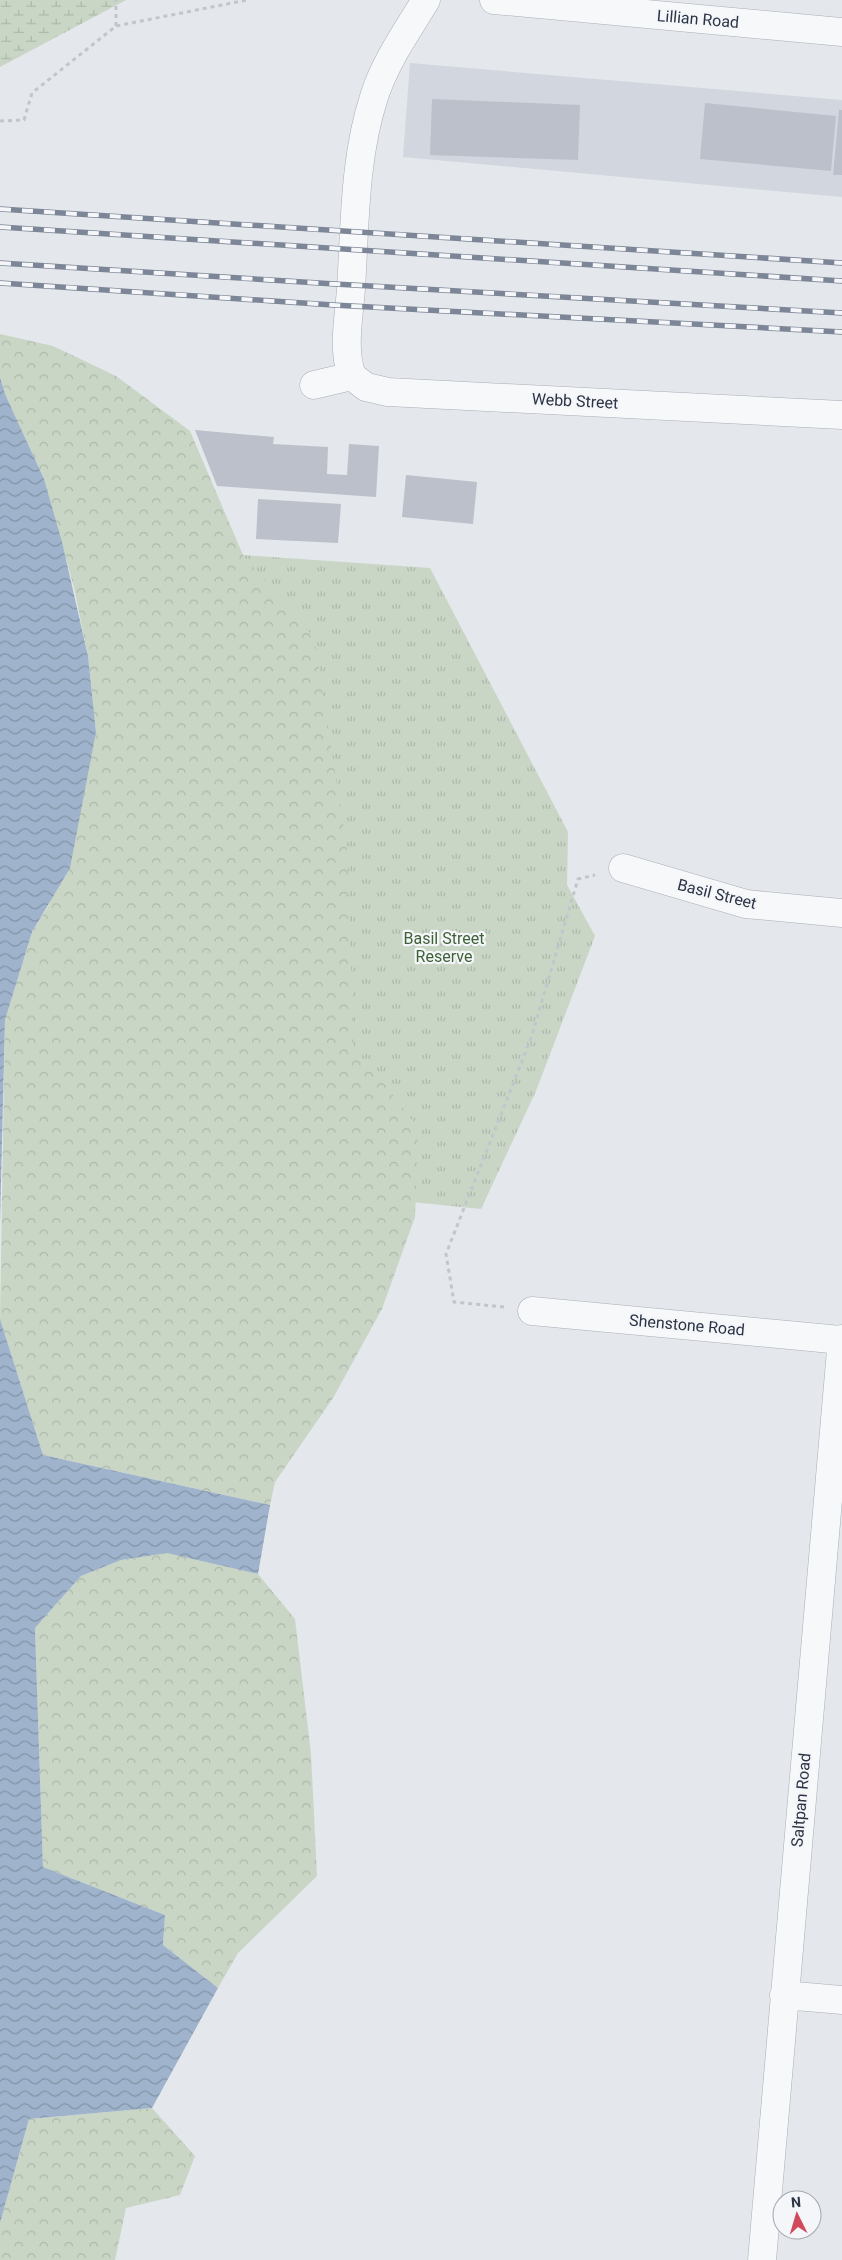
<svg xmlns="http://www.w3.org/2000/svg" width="842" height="2260" font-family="Roboto,sans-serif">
	<defs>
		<pattern id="grass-tufts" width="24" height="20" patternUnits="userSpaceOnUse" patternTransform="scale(1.25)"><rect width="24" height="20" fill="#c9d6c5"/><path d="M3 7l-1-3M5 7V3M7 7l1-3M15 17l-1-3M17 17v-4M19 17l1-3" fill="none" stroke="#adb8ab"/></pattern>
		<pattern id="forest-crowns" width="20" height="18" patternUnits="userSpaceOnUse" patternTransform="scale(1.25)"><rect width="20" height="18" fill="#c9d6c5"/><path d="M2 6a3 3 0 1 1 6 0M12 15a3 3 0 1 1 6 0" fill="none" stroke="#adb8ab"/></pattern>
		<pattern id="wetland-marsh" width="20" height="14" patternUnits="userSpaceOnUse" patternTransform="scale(1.25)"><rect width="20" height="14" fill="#c9d6c5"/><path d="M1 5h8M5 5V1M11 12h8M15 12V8" fill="none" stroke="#adb8ab"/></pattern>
		<pattern id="water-waves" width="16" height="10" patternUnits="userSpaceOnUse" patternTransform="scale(1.25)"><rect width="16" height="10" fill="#9fb4cc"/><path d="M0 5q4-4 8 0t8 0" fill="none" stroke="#8293a7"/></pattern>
	</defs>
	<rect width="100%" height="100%" fill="#e4e7ec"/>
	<!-- built -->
	<path fill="#d2d6de" d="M410,63L842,100V197L403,157Z"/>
	<!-- grass -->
	<path fill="url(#grass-tufts)" d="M243,555L430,568L568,832L567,885L595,936L536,1091L481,1209L332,1194Z"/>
	<!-- forest -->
	<path fill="url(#forest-crowns)" d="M0,334L53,346L116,376L190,431L243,555L314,638L347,848L354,1049L386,1086L418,1128L415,1217L382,1309L333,1398L275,1482L270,1505L43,1455L0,1319L5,1020L32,932L49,905L96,732L88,656L74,588L44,479L5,394L0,377Z
		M167,1552L258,1574L295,1619L311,1754L317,1876L238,1953L218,1988L163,1945L165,1915L43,1867L35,1628L81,1576L121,1560Z
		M152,2108L195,2156L180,2195L126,2208L115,2260H0V2223L29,2119Z"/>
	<!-- wetland -->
	<path fill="url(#wetland-marsh)" d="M0,0H126L0,67Z"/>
	<!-- water -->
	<path fill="url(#water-waves)" d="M0,377L5,394L44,479L62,542L88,656L96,732L70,868L32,932L5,1020L0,1224Z
		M0,1319L43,1455L270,1505L258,1574L167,1553L121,1560L81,1576L35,1628L43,1867L165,1915L163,1945L218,1988L152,2108L29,2119L0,2223Z"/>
	<!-- building -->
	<path fill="#bbc0ca" d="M432,99L580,105L578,160L430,155Z
		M705,103L836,116L831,171L700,159Z
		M839,110H842V175H833Z
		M195,430L274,437L273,444L328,447L327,474L347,475L349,444L379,446L376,497L217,486Z
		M406,475L477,482L473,524L402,517Z
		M258,499L341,504L338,543L256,539Z"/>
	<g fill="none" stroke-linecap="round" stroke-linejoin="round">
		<!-- street casing -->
		<g stroke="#a9aeb7" stroke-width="29">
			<path id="street" d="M494,0L842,32
				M352,376L366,387L388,392L842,415
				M352,376C342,350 349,316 351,289C355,226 354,158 374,97C385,62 407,31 426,0
				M314,385L352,376
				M623,868L746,904L842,913
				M532,1311L842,1340
				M784,1995L842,2000
				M762,2260L842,1339"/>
		</g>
		<!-- path -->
		<path stroke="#c2c5cb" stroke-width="3" stroke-dasharray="4 4" stroke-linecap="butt" d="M116,26V0
			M0,121L24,120L32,93L116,26L247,0
			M504,1307L454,1302L446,1254L531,1038L578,879L595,875"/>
		<!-- street -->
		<use href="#street" stroke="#f7f8fa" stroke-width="28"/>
		<!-- rail casing -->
		<g stroke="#7d8696" stroke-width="5.5">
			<path id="rail" d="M0,209L842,263
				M0,227L842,281
				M0,263L335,284L842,313
				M0,283L333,305L842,332"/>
		</g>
		<!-- rail -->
		<use href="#rail" stroke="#f4f6f9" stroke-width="4" stroke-dasharray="11" stroke-linecap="butt"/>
	</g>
	<g text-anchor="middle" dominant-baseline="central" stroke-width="4.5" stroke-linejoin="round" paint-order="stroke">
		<!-- street labels -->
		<g font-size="16" fill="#2b3445" stroke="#f4f6f9">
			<text transform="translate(698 19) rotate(5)">Lillian Road</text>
			<text transform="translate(575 401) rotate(3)">Webb Street</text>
			<text transform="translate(717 894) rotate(14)">Basil Street</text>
			<text transform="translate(687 1325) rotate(5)">Shenstone Road</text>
			<text transform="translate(801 1800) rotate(-85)">Saltpan Road</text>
		</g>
		<!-- park labels -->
		<g font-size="16" fill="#3f6138" stroke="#f4f6f9">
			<text x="444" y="938">Basil Street<tspan x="444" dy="18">Reserve</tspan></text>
		</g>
	</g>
	<!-- north arrow -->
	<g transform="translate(797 2215) rotate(355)"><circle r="24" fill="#f4f6f9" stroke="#a4a8b1"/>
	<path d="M0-4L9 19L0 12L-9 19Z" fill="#d1495b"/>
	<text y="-8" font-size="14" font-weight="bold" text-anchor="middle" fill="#2b3445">N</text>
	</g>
</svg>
